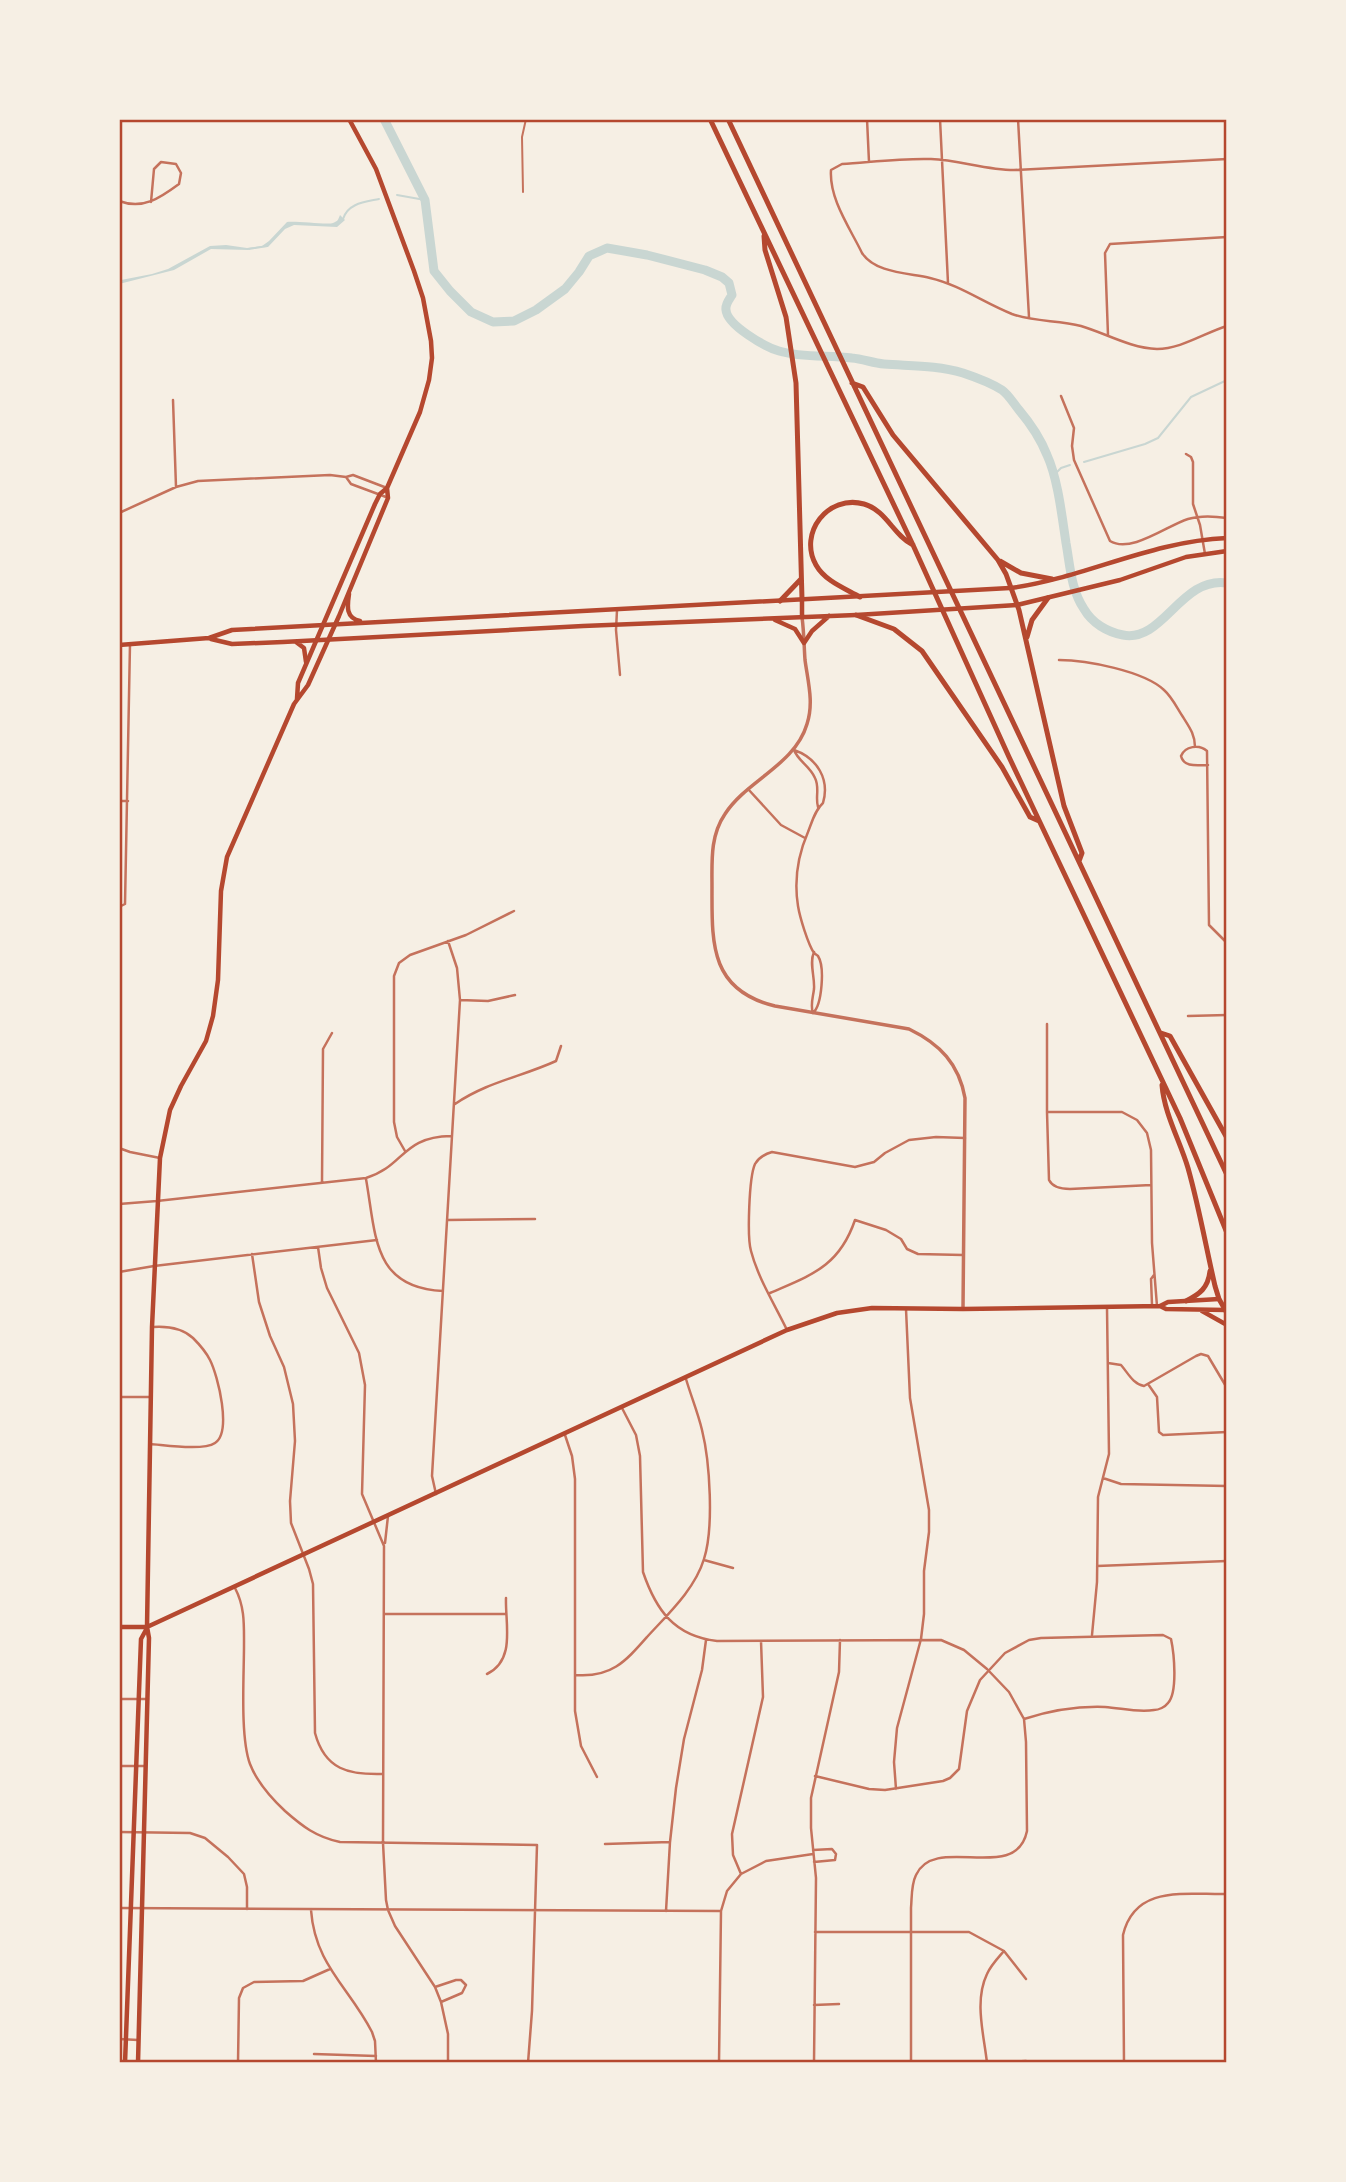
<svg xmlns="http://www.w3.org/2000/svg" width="1346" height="2182" font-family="Montserrat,sans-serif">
	<rect width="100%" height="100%" fill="#f6efe4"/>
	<!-- water -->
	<path fill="#c9d6d2" d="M340,215L345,220L337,227L294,225L285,229L268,247L251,248L248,250L211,249L174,270L119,284V281L121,280L152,274L168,269L210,246L226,245L247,248L262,246L269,241L287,222C297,221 328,225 333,223C338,221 338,220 340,215Z"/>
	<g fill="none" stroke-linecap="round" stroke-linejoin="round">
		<!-- stream -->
		<path stroke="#c9d6d2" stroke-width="2" d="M397,195L425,200
			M343,219C348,203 365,202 379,199
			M249,249L267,246
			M1084,462L1145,444L1158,438L1191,397L1227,380
			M1053,476L1061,468L1070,465"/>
		<!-- river -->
		<path stroke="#c9d6d2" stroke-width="9" d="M384,119L425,200L434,271L450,291L471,312L493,322L514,321L536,310L565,289L579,272L589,256L607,248L647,255L705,270L722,277L729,283L732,295C729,300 725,304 726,310C727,325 765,347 779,351C803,358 827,355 852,358C863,359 873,363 884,364C910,366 937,365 963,373C975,377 991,383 1002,390C1008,394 1014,404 1019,410C1030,423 1041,440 1047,455C1058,479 1062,517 1066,543C1070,565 1071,590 1084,609C1092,623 1107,632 1123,635C1163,643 1181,576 1227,583"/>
		<!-- service -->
		<path stroke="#c5725c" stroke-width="2" d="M523,192L522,137L526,119"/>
		<!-- minor -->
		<path stroke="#c5725c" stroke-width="2.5" d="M867,119L869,162
			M940,119L948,283
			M1018,119L1029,317
			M1227,159L1014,170C986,170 959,160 931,159C902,158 872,162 842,164L831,170C829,199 850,228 862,253C875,273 908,273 930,278C960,285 984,303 1012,314C1034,322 1058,320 1081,326C1105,333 1130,348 1157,349C1181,349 1204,333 1227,326
			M119,201C143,210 160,198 179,184L181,173L176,164L161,162L154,169L151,202
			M1108,335L1105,253L1110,244L1227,237
			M1061,396L1074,428L1072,446L1074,460L1110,541C1131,554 1168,525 1188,519C1201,515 1214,516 1227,518
			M173,400L176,487
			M1186,454L1191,457L1193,462V504L1200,525L1205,554
			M346,477L351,484L386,497
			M119,513L176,487L198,481L330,475L346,477L353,475L387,488
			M617,610L616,630L620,675
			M1059,660C1086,660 1144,671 1164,690C1172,697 1177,708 1183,717C1190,728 1195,735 1195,747
			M794,750C817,758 830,779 823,803C815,810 812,822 808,832C798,855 794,881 798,906C800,918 808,944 814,953C815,954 817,955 818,956C825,967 822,1005 813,1013
			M794,750C798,761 810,766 815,778C820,788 815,797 818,807
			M1208,765C1198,765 1184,768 1181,756C1185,746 1199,744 1207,751L1209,925L1227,943
			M748,789L781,825L805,838
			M119,801H128
			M119,907L125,904L130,644
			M460,1000L488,1001L515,995
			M813,1013C810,1005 813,998 814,989C815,977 809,963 814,952
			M1188,1016L1227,1015
			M1047,1024V1112H1122L1137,1120L1147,1133L1151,1150L1152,1243L1157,1306
			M455,1104C487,1082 521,1077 556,1061L561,1046
			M1047,1112L1049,1180C1053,1188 1062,1189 1070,1189L1151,1185
			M119,1148L130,1152L160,1158
			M405,1151L397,1137L394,1122V976L399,963L410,955L466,935L514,911
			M366,1179C376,1234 372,1288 443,1291
			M322,1182L323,1049L332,1033
			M119,1204L157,1201L366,1178C405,1166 401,1137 451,1136
			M447,1220L535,1219
			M318,1247L321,1268L327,1288L359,1353L365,1385L362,1494L384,1546L383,1843L386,1900L388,1910L395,1926L435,1987L441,2002L448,2034V2063
			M252,1254L259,1302L270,1336L284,1367L293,1404L295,1441L290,1501L291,1523L309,1569L313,1584L315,1733C325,1770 349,1775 383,1774
			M119,1272L154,1266L377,1240
			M770,1293C811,1275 839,1267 855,1220L886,1230L901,1239L907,1249L918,1254L963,1255
			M1152,1305L1151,1279L1154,1275
			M787,1330C775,1305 758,1278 751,1251C747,1237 749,1177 755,1164C759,1157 765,1154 772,1152L855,1167L874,1162L885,1153L909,1140L936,1137L965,1138
			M1108,1363L1121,1365C1128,1373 1133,1384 1144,1386L1196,1356L1201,1354L1208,1356L1227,1388
			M1148,1384L1157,1397L1159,1432L1163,1435L1227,1432
			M119,1397H151
			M622,1408L636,1435L640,1456L643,1572C656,1610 674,1636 717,1641L941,1640L964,1650L987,1669L1009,1692L1024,1719L1026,1742L1027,1831C1016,1885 935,1833 916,1875C911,1885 912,1897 911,1908V2063
			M565,1435L572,1456L575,1479V1711L581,1746L597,1777
			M150,1444C165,1445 203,1451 215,1443C232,1432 218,1376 210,1360C206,1352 200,1345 193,1338C182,1328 168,1326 153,1327
			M1103,1478L1121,1484L1227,1486
			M436,1494L432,1476L460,1000L457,968L448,941
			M385,1543L388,1516
			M704,1560L733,1568
			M1097,1566L1227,1561
			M235,1588C245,1607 244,1625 244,1646C244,1676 240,1737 250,1764C257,1782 270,1797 285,1811C302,1826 316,1837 340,1842L537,1845L532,2011L528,2063
			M385,1614H505
			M1092,1635L1097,1582L1098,1497L1109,1454L1107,1308
			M487,1674C516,1660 505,1624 506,1598
			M575,1675C611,1678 625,1662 647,1637C668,1614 695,1589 704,1559C714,1528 710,1462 702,1430C698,1413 691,1396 686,1379
			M119,1699H148
			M119,1766H145
			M815,1776L869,1789L885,1790L943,1781L950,1778L959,1769L967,1711L980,1680L1005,1653L1029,1640L1041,1638L1163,1635L1171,1639C1174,1653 1178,1692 1168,1703C1165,1707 1159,1710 1154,1710C1138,1713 1121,1708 1105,1707C1079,1706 1049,1711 1024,1719
			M896,1789L894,1762L897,1728L921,1639L924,1614V1571L929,1532V1510L910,1398L906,1309
			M119,1832L190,1833L205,1838L228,1857L244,1874L247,1887V1909
			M605,1844L670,1842
			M813,1850L832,1849L836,1854L835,1860L814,1862
			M741,1874L766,1861L813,1854
			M119,1908L721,1911
			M311,1910C315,1965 349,1987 372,2032L375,2041L376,2063
			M666,1911L670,1842L676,1788L684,1739L702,1670L706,1640
			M815,1932H969L1004,1951L1026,1979
			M435,1987L456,1980H461L466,1985L462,1993L441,2002
			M814,2005L839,2004
			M119,2039L138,2040
			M314,2054L376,2056
			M238,2063L239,1998L243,1988L254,1982L303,1981L330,1969
			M719,2063L721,1911L727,1891L741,1874L733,1855L732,1834L763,1697L761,1641
			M814,2063L816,1878L811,1828V1798L839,1672L840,1640
			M987,2063C984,2035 974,2001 987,1974C991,1965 998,1958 1004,1951
			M987,2063L1026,2061
			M1124,2063L1123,1935C1135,1884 1186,1895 1227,1894"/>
		<!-- tertiary -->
		<path stroke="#c5725c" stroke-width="3.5" d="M802,617C804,632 804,646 805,660C808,682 814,703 807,724C795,765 747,780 725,814C710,836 712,861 712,887C712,942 709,990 775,1006L909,1029C940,1044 959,1064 965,1098L963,1309"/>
		<!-- secondary -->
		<path stroke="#b5482f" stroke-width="4.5" d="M1011,588C1084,578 1151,541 1227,538
			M1017,605L1120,580L1186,557L1227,551
			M297,699L298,683L375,504L380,494L387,488L420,412L429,380L432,358L431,341L423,298L414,271L376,169L349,119
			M1160,1306L1166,1309L1226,1310
			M1202,1311L1227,1325
			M119,1627H147L787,1330L837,1313L872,1308L963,1309L1160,1306L1168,1302L1219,1299
			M125,2063L141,1639L147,1628
			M138,2063L149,1638L147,1627L152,1327L160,1158L170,1110L181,1086L206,1041L213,1016L218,980L221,891L227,857L294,704L308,685L339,616L388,498L387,488"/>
		<!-- primary -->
		<path stroke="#b5482f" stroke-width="4.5" d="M349,594C347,607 346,618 360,621
			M802,599V617
			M775,620L795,629L804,643L812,631L829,616
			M211,639L232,644L283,642L583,626L856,615L1017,605
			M296,642L304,648L306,662
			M119,645L209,638L232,630L1010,588"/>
		<!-- motorway -->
		<path stroke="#b5482f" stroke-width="5" d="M710,119L913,545L1009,757L1180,1118L1227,1233
			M728,119L1227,1175
			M764,236L765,250L786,317L796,383L802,599
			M852,383L863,387L893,435L998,560L1006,574L1019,610L1064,806L1082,853L1079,861
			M1000,561L1021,573L1052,579
			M860,597C844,588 825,581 816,565C798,533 828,494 864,504C887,511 893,535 913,545
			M780,601L801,579
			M856,615L894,629L922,651L1002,767L1030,817L1039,821
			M1027,637L1032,620L1048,598
			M1161,1033L1170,1036L1227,1138
			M1162,1085C1164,1113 1180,1141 1188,1168C1199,1207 1206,1247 1215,1286L1219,1299L1227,1313
			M1186,1301C1200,1294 1208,1288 1210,1271"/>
	</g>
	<!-- border -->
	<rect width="1346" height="2182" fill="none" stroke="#f6efe4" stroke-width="242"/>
	<rect x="121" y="121" width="1104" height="1940" fill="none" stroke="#b5482f" stroke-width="2.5"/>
</svg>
